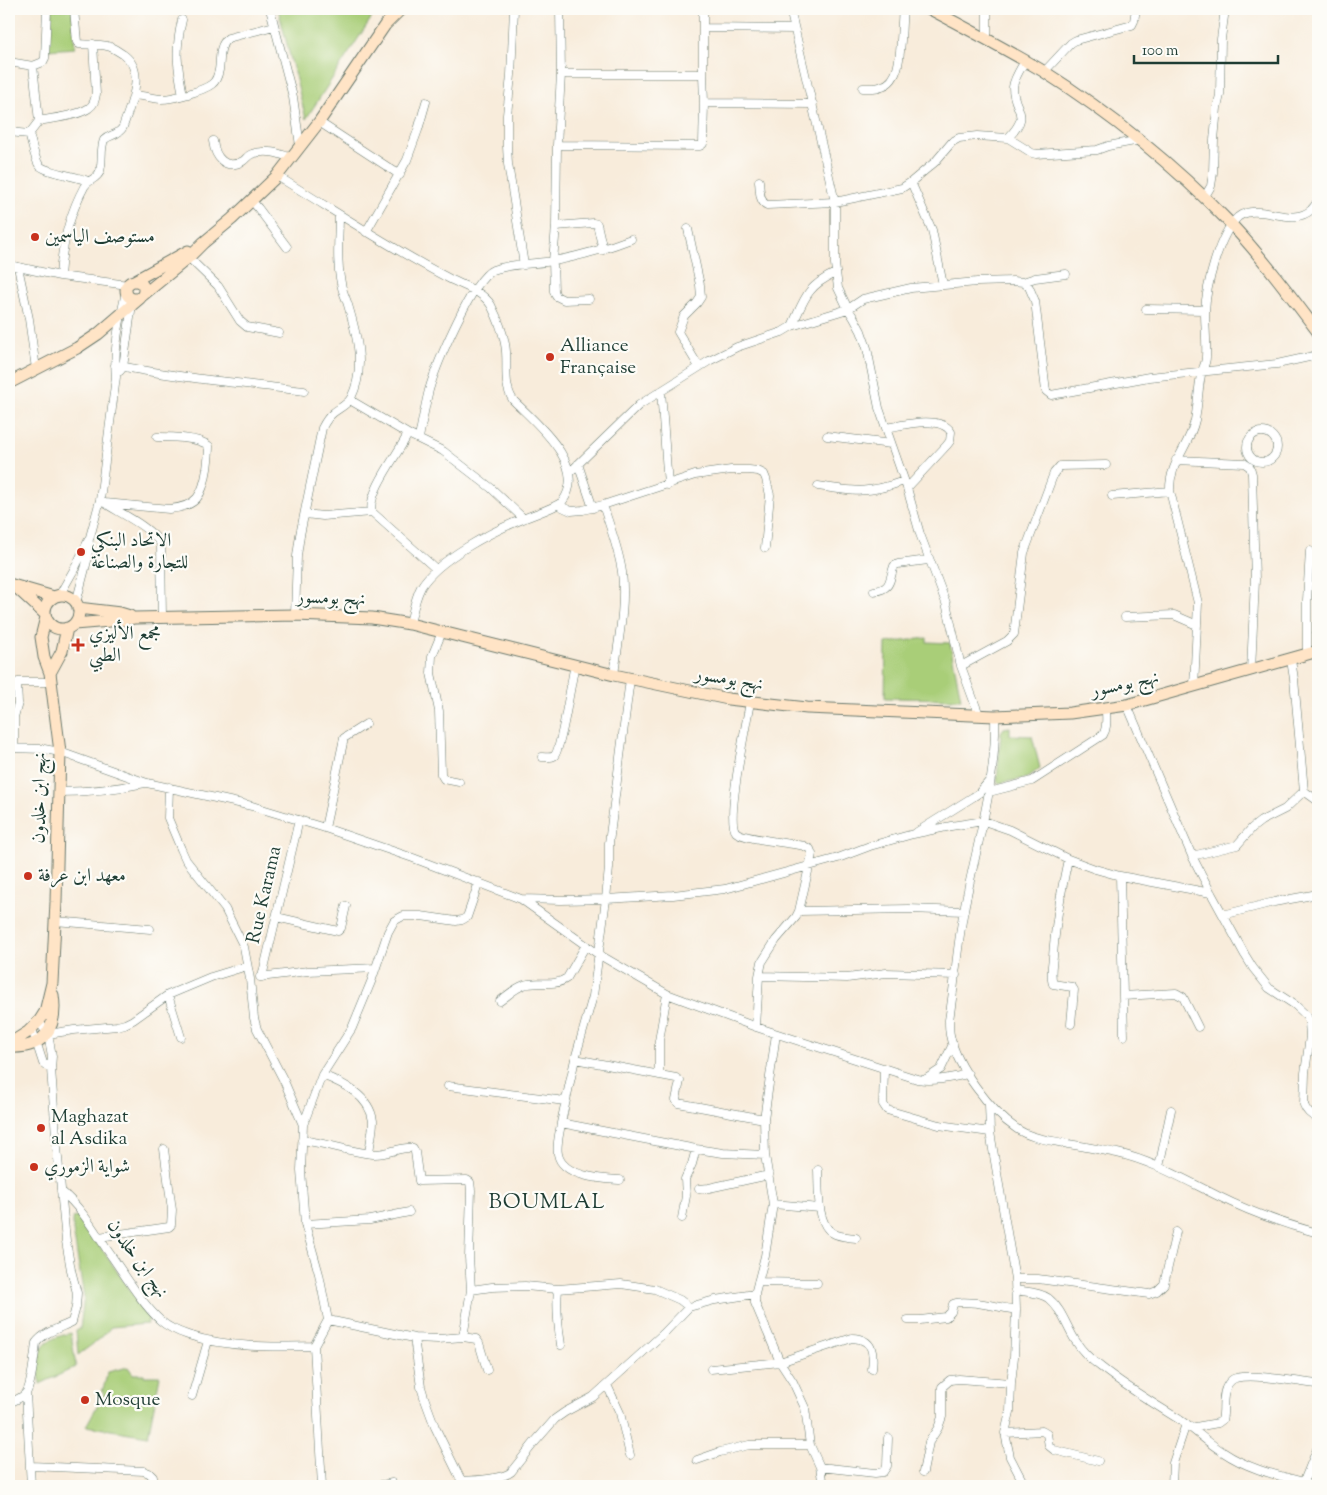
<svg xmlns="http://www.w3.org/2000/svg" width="1327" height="1495" font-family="'Sorts Mill Goudy',Amiri,serif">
	<rect width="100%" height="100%" fill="#fdfcf7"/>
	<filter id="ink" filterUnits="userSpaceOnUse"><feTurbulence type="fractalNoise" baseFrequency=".02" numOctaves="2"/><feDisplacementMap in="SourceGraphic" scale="10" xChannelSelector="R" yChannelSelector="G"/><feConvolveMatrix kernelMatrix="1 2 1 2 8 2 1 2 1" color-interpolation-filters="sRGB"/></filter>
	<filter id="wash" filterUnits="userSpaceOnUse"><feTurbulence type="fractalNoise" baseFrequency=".0096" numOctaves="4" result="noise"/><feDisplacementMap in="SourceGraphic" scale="20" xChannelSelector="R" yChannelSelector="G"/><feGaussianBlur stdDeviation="1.12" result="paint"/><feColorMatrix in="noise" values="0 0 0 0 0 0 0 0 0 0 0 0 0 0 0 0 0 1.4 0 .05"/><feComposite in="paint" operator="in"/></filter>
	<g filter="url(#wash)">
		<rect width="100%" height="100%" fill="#f8ecdb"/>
		<!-- green -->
		<path fill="#a9ce78" stroke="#648656" d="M52,9H72L75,48L48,50Z
			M278,9H374V14L306,119Z
			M927,638V642L950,643L961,699L885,698L886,643Z
			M1010,727V735L1032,736L1040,768L1027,778L1000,783H998L997,780L1001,732L1004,728Z
			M77,1217L80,1218L149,1317L147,1324L111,1327L101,1338L78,1355L76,1331L80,1329L84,1297L73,1230V1218Z
			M71,1333L76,1367L40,1384C39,1370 36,1351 48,1342C54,1337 64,1335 71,1333Z
			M128,1367L133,1374H144V1376H160L148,1436L86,1426L104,1394L102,1392L108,1372Z"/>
	</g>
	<g filter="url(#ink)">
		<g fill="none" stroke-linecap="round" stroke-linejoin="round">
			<!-- street casing -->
			<g stroke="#6b7a6e" stroke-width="9">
				<path id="street" d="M270,9L293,97L300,146
					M514,9L511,75L507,115V146L508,164L524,265
					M560,9L561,74L557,145L556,226L553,261L554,291L556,296L564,300L589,299
					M790,9L835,202V264L838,288L848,309L854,318L861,331L867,348L879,408L907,488L920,534L946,603L961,666L979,715
					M182,20C175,50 177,65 183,95
					M703,28L794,29
					M987,39V9
					M9,62L33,66L43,62L45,58L47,9
					M33,66L39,121
					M1044,72L1071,43L1076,40L1132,25L1134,21L1136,9
					M561,74H703
					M863,88C869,88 876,89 882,86C890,84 895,76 897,69C902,52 901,27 903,9
					M134,95C143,96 152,98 161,99C173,99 203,91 212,84C216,81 218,75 219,70C221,59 218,46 228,38L274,26
					M704,103L813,104
					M319,122L400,175
					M9,132L29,134L39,121C53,118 78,116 89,108C94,105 95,100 96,94L93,44
					M29,134C32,143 34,157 39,165C44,172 77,176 88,181
					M1008,138L1032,153L1036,154L1097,150L1108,146L1140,140
					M213,141C215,157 225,171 243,161C246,159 248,155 252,154C266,149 279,153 291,158
					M557,145L700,146L703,144L704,103L703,74V9
					M277,176C335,211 390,248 450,279C464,286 482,291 491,305C497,317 503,331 505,344C509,363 502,383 513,400C535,422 590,466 562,502C550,510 536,513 523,519C493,531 438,559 421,587C415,598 413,611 410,624
					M759,181C760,190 759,202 767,205L835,202L902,188L911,182L935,162L952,142L959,138L977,136L1008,138C1033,112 1013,112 1013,87C1014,78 1021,68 1025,61
					M911,182L932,230L943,285
					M1204,198L1211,186L1213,173L1214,140L1217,108L1220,95L1221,39L1225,9
					M252,201L258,208L287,247
					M556,226L593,223L597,224L603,250
					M688,229L700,285L701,297L697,303L684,316L678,332L699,367
					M366,232L407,160L418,130L426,102
					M186,255L218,286L240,321L247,327L279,333
					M9,265L60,276L128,285
					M18,267L29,319L36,369
					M60,276C62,245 69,215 84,187C88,179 97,180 100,171C103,161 100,150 104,140C110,134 118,136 123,127C130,105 147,72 124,55C119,52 113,47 107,46C98,44 88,45 79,44L77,42L74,9
					M1023,282L1035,278L1066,274
					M126,292C120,319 113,349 116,377L100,500C119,513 148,525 161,544L162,618
					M1146,309L1205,310
					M792,326C805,298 806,287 835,273
					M115,365C177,378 241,383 304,391
					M120,371L123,367L132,304
					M661,391L668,485
					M350,400L408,434L443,451L491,488L523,518
					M886,428C903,425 941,415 951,432L950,441L947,445L907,488
					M1247 447a15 15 0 1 1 30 0a15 15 0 1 1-30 0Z
					M408,434C400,451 366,494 372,512L436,569
					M827,436L891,444
					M419,438C422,422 425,406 429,390C436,366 472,279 493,270C511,263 535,264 554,261C580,256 605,249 631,239
					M1176,460L1244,463L1250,467L1252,474L1255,580L1251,671
					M578,464L593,508
					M569,473L639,405L709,361L737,347L782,332L792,326L848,309L863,299L911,288L977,282L1013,281L1023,282L1029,287L1035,301L1046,391L1051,395L1149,377L1277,364L1318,355
					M818,486C854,492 868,494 904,481
					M1112,496L1170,491
					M105,503L169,509C197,507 203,495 207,469C208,461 209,454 209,446C199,437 171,437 157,437
					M558,505L571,511L583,510L603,505L695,475L731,470H749L758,471L764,474L766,479L770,495L765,548
					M603,505C610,527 619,550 622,572C626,606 618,642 614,675
					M305,514L323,516L372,512
					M874,591C892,589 889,580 894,566L898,564L928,560
					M59,596L76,566L90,537L100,500
					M76,603L87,561L89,543
					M295,615L297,556L300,535L322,428C325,422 328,417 333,413C339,408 347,405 351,398C366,369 357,335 348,305C346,298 342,291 341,283C336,261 339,237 339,215
					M1125,617L1174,615L1197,625
					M442,632L432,656L431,673L439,711L441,774L444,779L459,782
					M1307,654V600L1310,551
					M1291,660L1294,679L1304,791L1318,801
					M961,666L1007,641L1014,634L1024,553L1054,473L1060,466L1106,465
					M630,679L609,843V868L606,899L593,996L575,1059L561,1123L696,1149L723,1153L765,1155
					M1194,687L1198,603L1170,491C1169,462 1189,448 1195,420C1198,405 1198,390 1201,375C1202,369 1206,364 1206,357C1207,342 1205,327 1205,312C1206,286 1219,234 1238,217C1258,201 1291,228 1311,210C1314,207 1316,204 1318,201
					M750,702C747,721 725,821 736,832C743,839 791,843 804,846L810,849L812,854L799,911L796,917L776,940L762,962L759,976L756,1027
					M1127,705L1192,856L1211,893L1245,955L1253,968L1269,988L1295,1005L1307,1016L1309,1023L1310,1036L1305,1073L1304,1105C1307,1113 1312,1115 1318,1119
					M995,716C997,782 976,846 964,910C957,946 955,983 949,1020C949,1024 949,1030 950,1035C956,1066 991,1112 1017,1129C1032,1139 1051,1140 1068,1144C1084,1146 1101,1150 1117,1153C1153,1161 1185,1180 1218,1196C1250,1212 1284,1224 1318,1233
					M9,748L44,749L60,752L147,783L252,806L325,828L413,858L521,899L598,954L667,994L756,1027L917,1079C934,1082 950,1078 968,1074
					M14,748V717L18,703L17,686L18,682H51
					M542,757C546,757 551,758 554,756C561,751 572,677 575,664
					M169,787L168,818L181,849L186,860L225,909L244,947L250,979L254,1018L257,1029L284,1081L303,1125L301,1170L305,1224L319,1274L328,1320L314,1346L322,1486
					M59,792C88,792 116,789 145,783
					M989,792L1032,781L1103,735C1108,727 1106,718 1106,709
					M325,828L344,738L366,724
					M917,832L973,797L979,793L990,780
					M1192,856L1237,845L1252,828L1261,821L1285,809L1304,791
					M1068,859C1061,892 1055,924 1053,957C1052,965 1050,976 1053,984L1072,987L1074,990L1071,1024
					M1120,876L1124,1036
					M521,899L561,900L606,899L673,895L725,889L838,858L870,846L913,834L951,826L984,821L1010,830L1068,859L1095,869L1120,876L1211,893
					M799,911L909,909L964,911
					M1223,915L1274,902L1318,894
					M276,917L338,931L341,928L346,906
					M55,921L150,929
					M759,976L847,978L886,973L956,975
					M260,977L308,971L376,968
					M262,977L299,820
					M168,995L181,1037
					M1123,996L1176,993L1183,997L1198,1027
					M500,1001C507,996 515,988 524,985C538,980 553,988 567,978L586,945
					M32,1029L43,1063L51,1069
					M48,1034L74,1030L117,1026L125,1024L133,1020L168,995L211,977L247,966
					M776,1034L764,1119L765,1155L773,1204L765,1256L755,1294V1303L780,1362L793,1382L805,1408L810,1445L820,1467L823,1486
					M575,1059L676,1078L680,1081L676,1100L678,1103L764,1119
					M884,1070L883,1104L887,1110L939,1125L990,1132
					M322,1075C343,1083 370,1096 373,1121C373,1131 370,1143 369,1153
					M659,1075V1041L667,994
					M926,1079L941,1069L953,1044
					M448,1086L565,1101
					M989,1104L990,1132L1015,1279L1016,1310L1014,1357L1011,1383L1010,1412L1005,1433L1010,1457L1025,1486
					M561,1123C560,1132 556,1145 558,1154C562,1177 603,1179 620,1180
					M303,1125L322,1075L352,1028L371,982L388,932L394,921L403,916H421L456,921L462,920L467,917L479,882
					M302,1140C326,1143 350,1152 373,1154C387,1155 402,1146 413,1148L415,1152L419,1181L467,1180L470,1182L471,1190L469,1257L471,1290
					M1159,1167L1171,1110
					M818,1170C819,1188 816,1224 833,1233C839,1237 849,1237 856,1238
					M699,1189L709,1188L769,1175
					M61,1191C82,1208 95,1232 110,1254C125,1275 142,1304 161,1321C169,1328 179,1332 188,1335C229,1348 272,1347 314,1346
					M773,1204L820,1208
					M682,1218L686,1196L685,1179L692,1164L696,1149
					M305,1224L370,1220L409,1212
					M99,1237L169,1227L171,1225L172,1210L164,1149
					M1015,1279H1038L1149,1294L1157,1291L1164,1284L1176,1232
					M758,1282L817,1283
					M558,1289C556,1309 558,1326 561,1345
					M1015,1290C1026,1292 1039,1292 1048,1298C1062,1309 1066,1326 1075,1340C1081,1350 1091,1360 1101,1367C1126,1387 1153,1403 1180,1420C1195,1430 1208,1443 1223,1452C1248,1469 1276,1475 1304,1482L1312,1486
					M328,1320L414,1338L438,1339L463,1337L471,1290L492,1287L525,1286L558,1289L621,1284L655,1289L680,1300L689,1307
					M908,1320H920L946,1317L951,1312L953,1304C962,1298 1004,1308 1016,1310
					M463,1337L476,1339L479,1343L487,1370
					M414,1338L421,1387L425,1400L435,1427L463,1484
					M711,1369L780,1362L852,1338C873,1339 874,1352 872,1369
					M607,1385L620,1413L630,1455
					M26,1393L31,1486
					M192,1396L208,1341
					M9,1403C15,1400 22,1398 26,1393C31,1387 35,1352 36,1343C44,1332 60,1328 72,1322L76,1307L77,1293L71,1270L66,1241L57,1148L51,1069L52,1056L48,1034L39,1022
					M1190,1428L1218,1423L1222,1420C1225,1410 1221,1395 1227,1386C1229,1382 1232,1379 1236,1378C1253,1373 1298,1382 1318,1384
					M1005,1433L1042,1431L1047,1434L1049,1446L1054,1450L1098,1461
					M697,1460L720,1452L749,1445H810
					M31,1466L144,1471L149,1473L153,1477V1486
					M820,1467L875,1473L883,1472L887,1466L888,1438
					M923,1472L929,1442L938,1428L942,1417V1387L950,1380L959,1379L1011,1383
					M462,1481C475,1480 501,1480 511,1472L534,1443L555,1419L565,1412L593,1397L663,1334L689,1307L715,1300L755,1294
					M377,1486L392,1483
					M1172,1486L1173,1463L1186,1424
					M1302,1486L1318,1447"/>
			</g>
			<!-- secondary casing -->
			<g stroke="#6b7a6e" stroke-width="13">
				<path id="secondary" d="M930,9C968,29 1006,49 1043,71C1111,114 1174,165 1230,223C1262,257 1290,295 1318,332
					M126 290a9 9 0 1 1 18 0a9 9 0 1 1-18 0Z
					M134,281L188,251
					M143,295L188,258L203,243L232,219L277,176L319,122L385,25L401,9
					M9,383L77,348L98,334L140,298
					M9,584L54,597
					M18,589L45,614
					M45 612a17 17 0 1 1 34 0a17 17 0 1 1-34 0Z
					M78,608L120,613L130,616
					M74,624L122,620L134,618L295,615L372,618L410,624L614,675L728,699L807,708L995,716L1070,713L1127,705L1318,651
					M50,673L62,651L67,628
					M9,1044L28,1032L40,1020L45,1012L52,983L56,902L60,752L50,673L44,657L41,637L46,617
					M9,1047C44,1049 58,1028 53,995"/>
			</g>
			<!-- street -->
			<use href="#street" stroke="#fff" stroke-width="8"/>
			<!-- secondary -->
			<use href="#secondary" stroke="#ffe4c6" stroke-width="11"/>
		</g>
	</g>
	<!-- markers -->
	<g fill="#c8321e" stroke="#fdfcf7" stroke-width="2">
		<circle cx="35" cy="237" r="5"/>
		<circle cx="550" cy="357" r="5"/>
		<circle cx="81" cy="552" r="5"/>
		<path d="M75.5 637.5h5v5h5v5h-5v5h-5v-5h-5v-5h5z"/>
		<circle cx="28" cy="876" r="5"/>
		<circle cx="41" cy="1128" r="5"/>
		<circle cx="34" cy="1167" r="5"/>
		<circle cx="85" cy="1400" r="5"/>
	</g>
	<g text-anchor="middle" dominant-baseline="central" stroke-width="4.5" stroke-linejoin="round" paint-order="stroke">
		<!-- poi labels -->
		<g font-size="19" fill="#1f3d34" stroke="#fdfcf7" text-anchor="start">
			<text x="45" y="237">مستوصف الياسمين</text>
			<text x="560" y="346">Alliance<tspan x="560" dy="22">Française</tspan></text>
			<text x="91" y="541">الاتحاد البنكي<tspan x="91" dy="22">للتجارة والصناعة</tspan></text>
			<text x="89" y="634">مجمع الأليزي<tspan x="89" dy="22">الطبي</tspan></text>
			<text x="38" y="876">معهد ابن عرفة</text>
			<text x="51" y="1117">Maghazat<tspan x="51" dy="22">al Asdika</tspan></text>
			<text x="44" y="1167">شواية الزموري</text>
			<text x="95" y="1400">Mosque</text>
		</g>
		<!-- street labels -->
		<g font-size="19" fill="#1f3d34" stroke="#fdfcf7">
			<text transform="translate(331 599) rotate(2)">نهج بومسور</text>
			<text transform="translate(729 680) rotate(9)">نهج بومسور</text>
			<text transform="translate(1125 685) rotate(-12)">نهج بومسور</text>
			<text transform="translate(40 798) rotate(-89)">نهج ابن خلدون</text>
			<text transform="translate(265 895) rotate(-77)">Rue Karama</text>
			<text transform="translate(137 1259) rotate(55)">نهج ابن خلدون</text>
		</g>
		<!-- quarter labels -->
		<g font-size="21" letter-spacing="1" fill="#1f3d34" stroke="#fdfcf7">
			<text x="547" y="1203">BOUMLAL</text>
		</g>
	</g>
	<!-- margin -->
	<rect width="1327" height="1495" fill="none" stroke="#fdfcf7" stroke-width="30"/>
	<!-- scale -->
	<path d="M1134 55v8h144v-8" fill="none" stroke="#1f3d34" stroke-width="2.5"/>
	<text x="1142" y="55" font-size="15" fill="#1f3d34" stroke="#fdfcf7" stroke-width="4" paint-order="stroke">100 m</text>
</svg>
